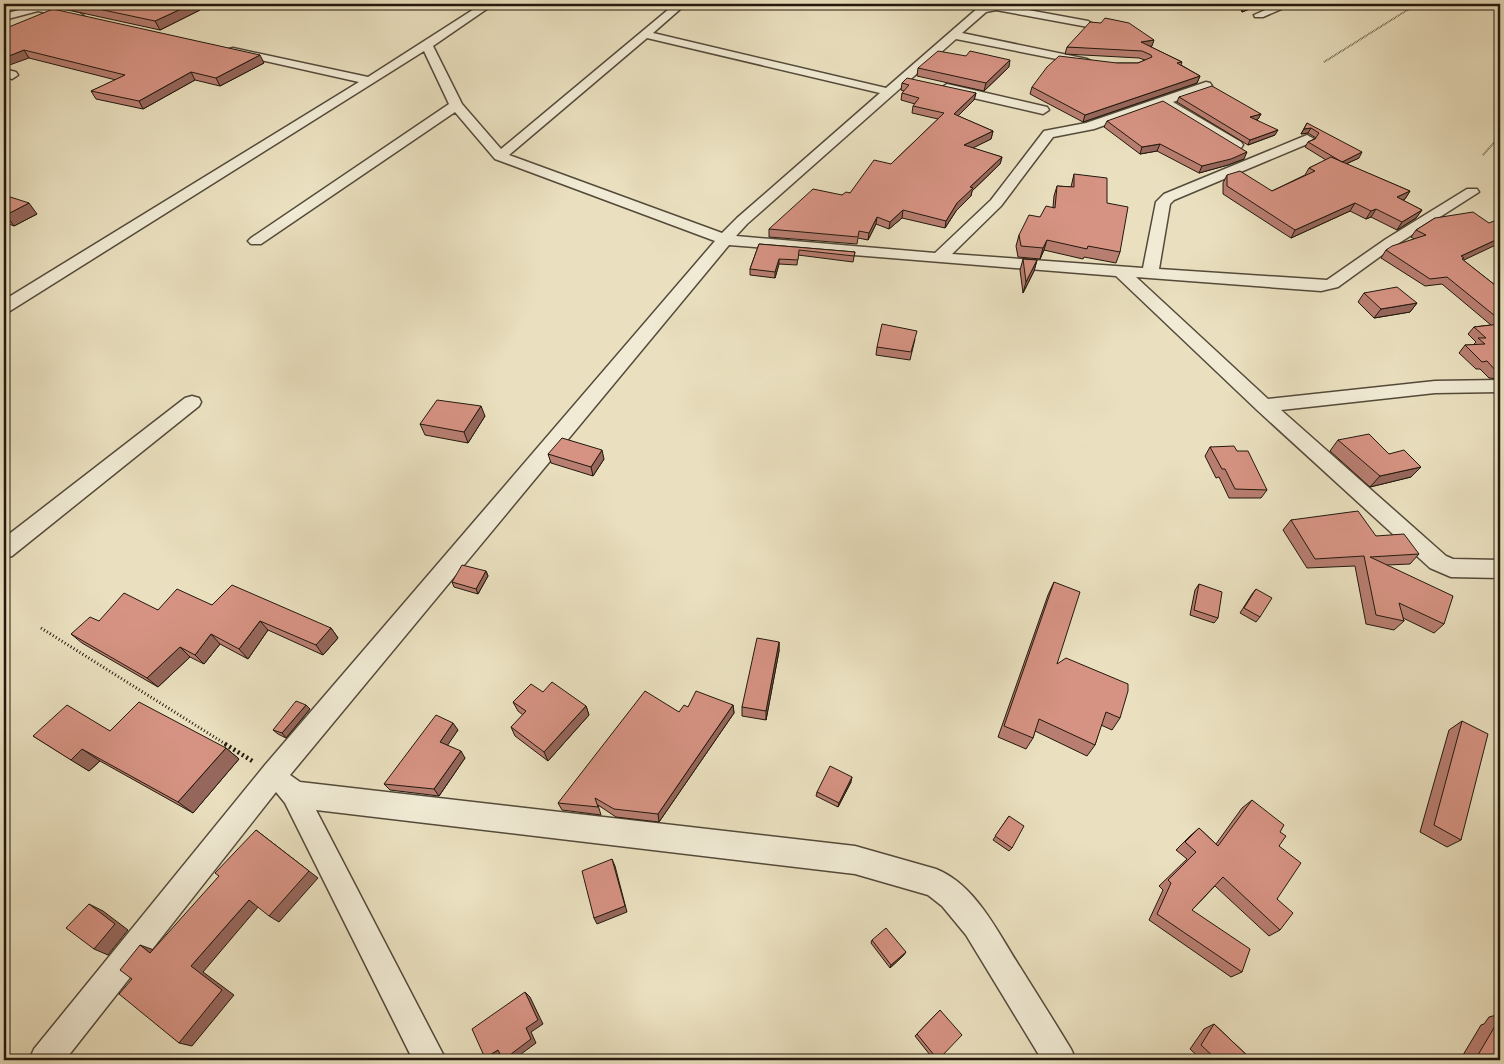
<svg xmlns="http://www.w3.org/2000/svg" width="1504" height="1064" font-family="'Sorts Mill Goudy',serif">
	<rect width="100%" height="100%" fill="#eae0bf"/>
	<filter id="stains"><feTurbulence type="fractalNoise" baseFrequency=".004" numOctaves="4"/><feColorMatrix values="0 0 0 0 .2 0 0 0 0 .09 0 0 0 0 .02 0 0 0 .5 -.17"/></filter>
	<radialGradient id="worn" r=".72"><stop offset=".6" stop-color="#630" stop-opacity="0"/><stop offset="1" stop-color="#630" stop-opacity=".3"/></radialGradient>
	<g fill="none" stroke-linecap="round" stroke-linejoin="round">
		<!-- minor casing -->
		<g stroke="#544a3a" stroke-width="3">
			<path id="minor" d="M482,4H494L433,46L462,104L501,149L675,4H686L653,33L886,88L979,7L996,4L1088,21L1093,24L1088,27L996,10L986,12L962,33L1087,59L1093,62L1087,65L956,39L747,224L736,236L935,253L991,200L1044,131L1086,123L1206,82L1210,83L1212,86L1210,89L1173,102L1241,142L1243,145L1241,148H1231L1161,105L1094,129L1053,137L1001,206L952,254L1143,268L1156,202L1164,194L1307,135L1314,139L1312,142L1174,200L1170,204L1159,269L1327,280L1386,239L1467,189H1477L1479,192L1396,245L1338,287L1321,291L1136,277L1268,399L1435,381L1500,380V392L1435,393L1281,410L1446,556L1453,559L1500,560V578L1451,577L1430,568L1257,410L1116,276L729,245L290,775L300,782L855,846L936,869C976,885 998,933 1020,967C1037,994 1054,1021 1071,1049L1076,1060H1042L966,935L942,906L928,895L855,874L316,810L446,1060H413L285,803L276,792L65,1060H29L34,1049L265,765L715,241L495,159L455,112L261,244H251L248,241L251,238L449,104L424,51L10,311L4,312V300L359,82L229,53L227,51L229,49L233,48L368,77ZM647,38L880,93L737,218L722,233L509,155Z
				M1279,4H1293L1263,17H1255L1254,15Z
				M38,5L79,13L84,16L79,19L38,11L4,20V14Z
				M4,69L16,72L18,75L12,79L4,76Z
				M947,84L1047,107L1049,110L1043,114L943,91L941,88Z
				M192,396L199,398L201,402L199,406L12,556L4,558V538L185,398Z"/>
		</g>
		<!-- path-far2 -->
		<path stroke="#22180d" stroke-width="2" stroke-dasharray="0.5 1" stroke-linecap="butt" d="M1324,62L1417,4
			M1483,155L1500,136"/>
		<!-- path-far1 -->
		<path stroke="#22180d" stroke-width="3" stroke-dasharray="1 2.5" stroke-linecap="butt" d="M41,628L227,745"/>
		<!-- path -->
		<path stroke="#22180d" stroke-width="4.5" stroke-dasharray="2 3" stroke-linecap="butt" d="M225,744L254,762"/>
		<!-- minor -->
		<use href="#minor" fill="#f1ebd5" fill-rule="evenodd"/>
	</g>
	<!-- wall -->
	<path fill="#b87e71" stroke="#22180d" d="M64,4H197L200,10L160,30L73,11L72,9L67,8Z
		M1197,4H1223L1202,6Z
		M1227,4H1262L1242,12L1239,4L1229,5Z
		M4,29L264,63L220,86L195,80L143,109L96,99L91,91L116,80L29,58Z
		M1152,46L1151,47L1182,62L1181,65L1200,76L1197,83L1083,122L1030,94L1032,87L1117,63H1138L1145,60L1139,58L1065,54L1067,47Z
		M1009,67L984,91L917,76L918,68Z
		M902,83L976,93L974,100L958,116L993,131L991,139L972,148L1002,157L1000,164L972,191L971,196L956,211L945,228L902,218L889,229L876,224L868,240L858,238L857,244L769,237V229L842,195L850,193L891,164L938,119L912,113L913,106L915,104L901,100L902,93L904,91L901,90Z
		M1179,97L1261,114L1258,119H1256L1275,135L1248,145L1177,102Z
		M1107,121L1244,159L1228,165L1199,173L1157,151L1140,154L1104,127Z
		M1307,123L1359,158L1346,164L1410,191L1405,199L1402,200L1422,210L1416,218L1397,230L1371,217L1366,219L1350,211L1291,238L1223,194V183L1227,175L1272,191L1305,175L1309,168L1326,160L1305,147L1308,142L1316,138L1308,133L1301,134Z
		M1074,174L1107,203L1120,252L1116,263L1084,257L1083,259L1044,250L1040,259L1018,257L1016,246L1019,235L1053,207L1054,196L1057,186L1071,187Z
		M4,195L37,214L14,226L4,222Z
		M1435,218L1464,260H1463L1500,289V379L1489,378L1480,369H1476L1459,353L1465,345H1473L1476,342L1468,334L1474,327L1491,325L1442,284L1425,286L1381,258L1386,250L1414,239L1411,237L1416,230Z
		M759,244L855,252L853,262L798,255L797,265L779,264L775,278L750,275V269Z
		M1023,259L1037,260L1034,271L1023,293L1020,270Z
		M1364,293L1417,303L1410,312L1374,318L1358,302Z
		M915,339L910,360L876,355L877,347Z
		M485,416L468,443L425,435L420,424Z
		M1338,440L1389,454L1421,467L1411,477L1370,487L1330,451Z
		M1210,447L1237,451L1267,490L1261,498H1229L1219,477L1216,478L1205,456Z
		M548,454L604,459L593,476L551,463Z
		M1291,520L1376,536L1419,554L1410,564L1387,565L1444,624L1434,633L1403,618L1404,621L1394,630L1366,624L1355,566L1307,568L1283,530Z
		M486,571L488,576L478,594L454,587L452,582Z
		M1054,582L1057,664L1120,718L1112,730L1101,725L1095,745L1087,756L1035,731L1033,738L1026,749L998,737L1048,595Z
		M1199,584L1218,618L1214,623L1190,615L1195,590Z
		M1256,589L1260,617L1256,622L1240,613L1252,594Z
		M212,605L331,628L338,638L323,655L268,630L248,659L220,644L204,664L190,657L158,687L82,643L71,634L99,621L158,610Z
		M779,642V651L766,720L742,716V707Z
		M543,692L586,706L589,715L548,761L515,736L511,727L523,715L518,711L513,702Z
		M306,705L310,709L286,738L278,734L273,730Z
		M733,705L734,713L659,822L616,817L598,805L601,815L562,810L558,803L679,712L688,707Z
		M1462,721L1461,840L1447,847L1420,832L1449,730Z
		M458,730L447,745L465,758L439,796L390,790L384,784Z
		M110,731L226,748L239,759L193,813L100,761L89,771L33,736Z
		M851,782L838,807L816,796L817,792Z
		M1252,800L1280,832L1277,899L1280,930L1269,936L1215,886L1192,910L1242,972L1231,977L1149,920L1163,890L1159,886L1187,859L1176,850L1190,836L1199,828L1216,844L1242,808Z
		M1009,816L1012,848L1009,851L993,840Z
		M872,940L904,955L890,968L871,943Z
		M940,1010L938,1060H934L915,1036Z
		M1500,1014V1060H1460L1481,1025L1484,1024L1489,1017Z
		M1214,1024L1252,1060H1202L1190,1049L1204,1029Z"/>
	<!-- shaded-wall -->
	<path fill="#96675c" stroke="#22180d" d="M192,4H197L200,10L160,30L155,21Z
		M1203,4H1223L1202,6Z
		M1252,4H1262L1242,12L1243,7Z
		M1154,40L1152,46L1139,48L1141,42Z
		M24,50L29,58L4,67V58Z
		M260,55L264,63L220,86L216,78Z
		M1010,60L1009,67L984,91L986,83Z
		M191,72L195,80L143,109L139,101Z
		M1200,76L1197,83L1083,122L1085,115Z
		M976,93L974,100L953,121L954,114Z
		M1261,114L1258,119L1248,122L1250,117Z
		M1311,128L1308,133L1301,134L1304,129Z
		M1278,130L1275,135L1248,145L1250,140Z
		M993,131L991,139L963,153L964,145Z
		M1160,144L1157,151L1140,154L1142,147Z
		M1247,152L1244,159L1228,165L1199,173L1202,166Z
		M1362,152L1359,158L1339,167L1342,162Z
		M1002,157L1000,164L972,191L971,196L956,211L945,228L946,221L957,203L970,187Z
		M1410,191L1405,199L1392,205L1397,197Z
		M29,203L37,214L14,226L6,215Z
		M1355,203L1350,211L1291,238L1295,230Z
		M1376,209L1371,217L1366,219L1371,211Z
		M903,210L902,218L889,229L890,222Z
		M1422,210L1416,218L1397,230L1402,222Z
		M877,217L876,224L868,240L869,233Z
		M1500,238V243L1464,260L1459,266L1461,256Z
		M1047,240L1044,250L1040,259L1043,248Z
		M779,259V264L775,278V272Z
		M1037,260L1034,271L1023,293L1026,282Z
		M1417,303L1410,312L1374,318L1381,309Z
		M481,406L485,416L468,443L464,432Z
		M602,450L604,459L593,476L591,467Z
		M1421,467L1411,477L1370,487L1380,476Z
		M486,571L488,576L478,594L476,589Z
		M260,621L268,630L248,659L239,649Z
		M331,628L338,638L323,655L316,645Z
		M211,634L220,644L204,664L195,655Z
		M779,642V651L766,720V711Z
		M180,647L190,657L158,687L147,678Z
		M306,705L310,709L286,738L282,733Z
		M733,705L734,713L659,822L658,814Z
		M586,706L589,715L548,761L544,752Z
		M453,723L458,730L445,749L440,742Z
		M226,748L239,759L193,813L178,802Z
		M82,749L100,761L89,771L71,760Z
		M461,751L465,758L439,796L434,789Z
		M852,777L851,782L838,807L839,803Z
		M256,830L318,878L279,922L269,916Z
		M612,859L615,866L627,912L597,924L594,918Z
		M249,900L259,906L203,972L234,995L192,1046L179,1043L191,966Z
		M89,904L103,911L128,930L108,955L94,949Z
		M140,945L154,950L150,953Z
		M906,952L904,955L890,968L891,965Z
		M525,992L530,997L543,1024L531,1032L536,1043L513,1060H503L526,1028Z
		M498,1050L504,1053L494,1060H488L485,1058Z"/>
	<!-- building -->
	<path fill="#d69383" stroke="#22180d" d="M75,4H192L155,21Z
		M1242,4H1252L1243,7Z
		M53,9L260,55L216,78L191,72L139,101L91,91L125,75L24,50L4,58V29Z
		M1105,18L1129,23L1154,40L1141,42L1182,62L1177,63L1200,76L1085,115L1032,87L1047,67L1059,56L1117,63H1138L1152,57L1151,55L1142,51L1067,47L1090,22L1101,23Z
		M938,51L966,56L970,51L1010,60L986,83L918,68Z
		M907,78L976,93L954,114L993,131L964,145L1002,157L970,187L973,188L957,203L946,221L903,210L890,222L877,217L869,233L859,231L858,237L769,229L813,189L842,195L846,192L850,193L874,160L891,164L944,113L913,106L919,98L902,93L909,85L902,83Z
		M1212,86L1261,114L1250,117L1278,130L1250,140L1179,97Z
		M1163,101L1247,152L1231,159L1202,166L1160,144L1142,147L1107,121Z
		M1307,123L1362,152L1342,162L1308,142L1315,139L1319,133L1311,128L1304,129Z
		M1331,157L1410,191L1397,197L1422,210L1402,222L1376,209L1371,211L1355,203L1295,230L1227,186V175L1240,171L1272,191L1315,171L1309,168Z
		M1074,174L1107,178V203L1128,207L1120,252L1088,246L1087,249L1047,240L1043,248L1021,246L1019,235L1029,215L1040,217L1046,206L1055,208L1057,186L1074,187Z
		M4,195L29,203L6,215L4,214Z
		M1473,212L1489,223L1499,219H1500V238L1461,256L1464,258L1462,259L1500,289V320L1447,277L1430,279L1386,250L1392,246L1426,235L1416,230L1435,218Z
		M759,244L855,252L854,256L799,250L798,260L779,259L775,272L750,269Z
		M1023,259L1037,260L1026,282Z
		M1397,287L1417,303L1381,309L1364,293Z
		M882,324L917,331L911,352L877,347Z
		M1500,324V371H1496L1487,361L1482,362L1465,345L1485,344L1478,338H1486L1474,327Z
		M437,400L481,406L464,432L420,424Z
		M1369,434L1389,454L1404,450L1421,467L1380,476L1338,440Z
		M562,438L602,450L591,467L548,454Z
		M1234,446L1237,451H1248L1267,490L1235,489L1225,469H1222L1210,447Z
		M1358,511L1376,536L1404,534L1419,554L1370,557L1453,596L1444,624L1399,603L1404,621L1376,615L1364,556L1315,559L1291,520Z
		M462,565L486,571L476,589L452,582Z
		M1054,582L1080,592L1057,664L1066,658L1128,684V691L1120,718L1106,712L1095,745L1039,719L1033,738L1004,726Z
		M1199,584L1222,592L1218,618L1194,610Z
		M232,585L331,628L316,645L260,621L239,649L211,634L195,655L180,647L147,678L71,634L90,617L99,621L124,593L158,610L177,589L212,605Z
		M1256,589L1272,598L1260,617L1244,608Z
		M757,638L779,642L766,711L742,707Z
		M552,682L586,706L544,752L511,727L526,711L513,702L531,684L543,692Z
		M645,691L679,712L684,705L688,707L696,691L733,705L658,814L614,809L595,798L598,807L558,803Z
		M296,701L306,705L282,733L273,730Z
		M139,702L226,748L178,802L82,749L71,760L33,736L67,705L110,731Z
		M436,715L453,723L440,742L461,751L434,789L384,784Z
		M1462,721L1488,734L1461,840L1434,825Z
		M830,766L852,777L839,803L817,792Z
		M1252,800L1284,825L1280,832L1286,836L1279,846L1301,863L1277,899L1293,913L1280,930L1223,877L1192,910L1250,949L1242,972L1157,914L1171,883L1168,880L1196,852L1185,842L1199,828L1218,846Z
		M1009,816L1024,826L1012,848L995,836Z
		M256,830L309,871L269,916L249,900L191,966L222,990L179,1043L119,994L132,979L120,970L140,945L150,953L219,876L215,873Z
		M612,859L625,906L594,918L582,871Z
		M89,904L115,924L94,949L66,928Z
		M886,928L906,952L891,965L872,940Z
		M525,992L538,1020L526,1028L531,1039L503,1060L498,1050L485,1058L472,1029Z
		M940,1010L962,1035L938,1060L917,1034Z
		M1498,1021L1500,1022V1021V1060H1475Z
		M1214,1024L1252,1060H1217L1201,1045Z"/>
	<!-- margin -->
	<rect width="1504" height="1064" fill="none" stroke="#eae0bf" stroke-width="20"/>
	<rect x="5" y="5" width="1494" height="1054" fill="none" stroke="#22180d" stroke-width="2.5"/>
	<rect x="10" y="10" width="1484" height="1044" fill="none" stroke="#22180d"/>
	<rect width="100%" height="100%" filter="url(#stains)"/>
	<rect width="100%" height="100%" fill="url(#worn)"/>
</svg>
